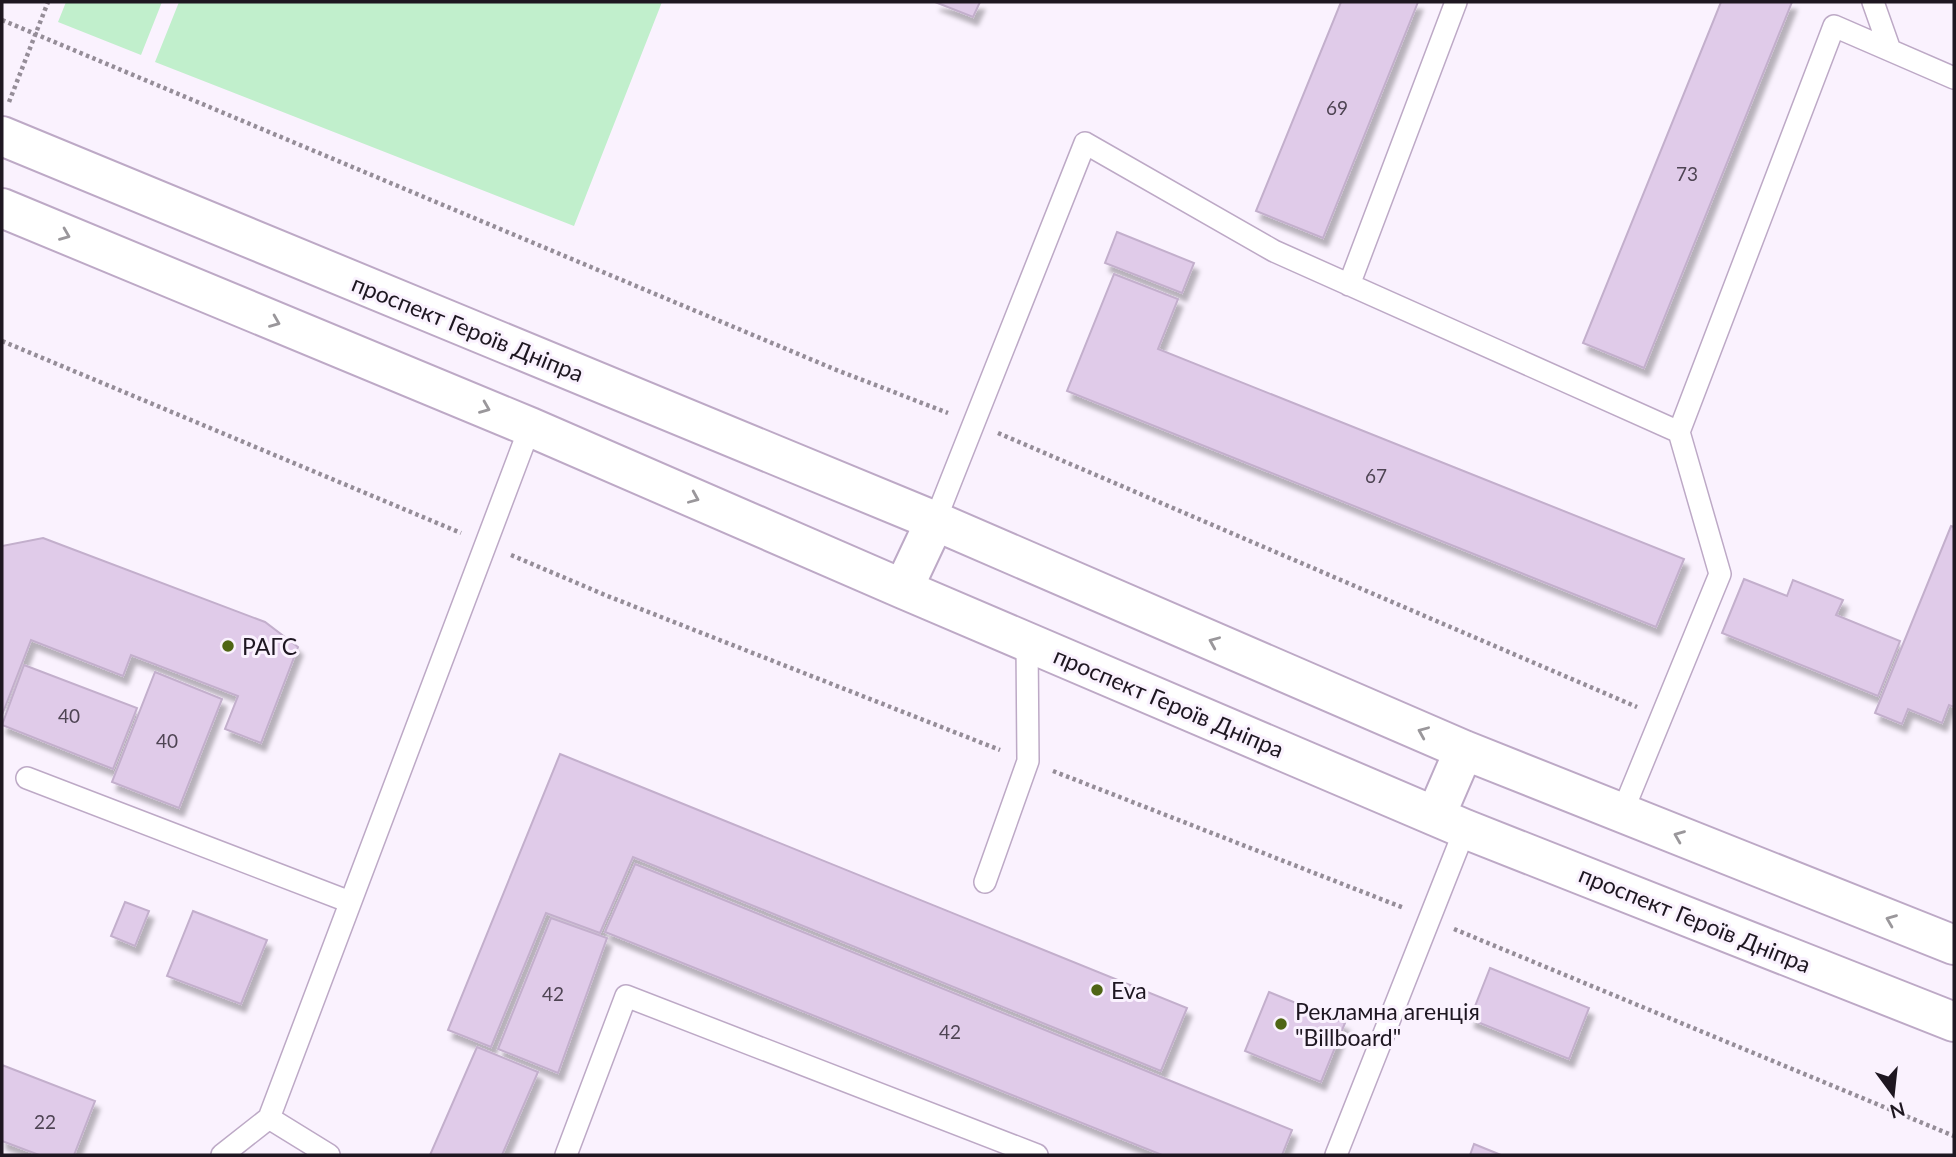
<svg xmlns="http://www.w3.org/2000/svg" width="1956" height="1157" font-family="Lato,sans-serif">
	<defs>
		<filter id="shadow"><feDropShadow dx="4.5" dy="8" stdDeviation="2" flood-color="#0004"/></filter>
	</defs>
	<rect width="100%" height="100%" fill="#faf2fe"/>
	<!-- green -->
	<path fill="#c1efcc" d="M66,2H162L141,55L58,22Z
		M179,2H662L574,226L155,62Z"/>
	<!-- building -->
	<path fill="#e0cbe9" stroke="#c3afcc" stroke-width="2" filter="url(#shadow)" d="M935,2H980L973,17Z
		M1341,2H1418L1323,238L1256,211Z
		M1721,2H1792L1644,368L1583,343Z
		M1117,232L1194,263L1182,293L1105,263Z
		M1114,274L1178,299L1158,349L1684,559L1656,627L1067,391Z
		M1951,526L1954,527V707L1949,705L1942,723L1908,709L1902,724L1875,713Z
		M43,538L265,622L298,647L261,743L225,729L238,696L131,655L123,676L31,640L2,715V546Z
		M1744,579L1787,596L1793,580L1843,600L1836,615L1900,641L1878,696L1722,633Z
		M24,665L137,708L113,769L2,725Z
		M155,672L222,699L179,808L112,782Z
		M560,754L1187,1008L1161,1071L633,857L600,933L546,913L491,1047L448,1030Z
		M635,864L1292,1130L1282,1155H1162L605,932Z
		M125,902L149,911L135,946L111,936Z
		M193,911L267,940L241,1004L167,976Z
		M551,918L607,938L558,1073L498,1049Z
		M1490,968L1589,1008L1569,1059L1470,1019Z
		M1269,992L1345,1023L1321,1082L1245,1051Z
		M477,1047L538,1072L502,1155H430Z
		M2,1065L95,1101L74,1155H39L2,1141Z
		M1474,1144L1501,1155H1470Z"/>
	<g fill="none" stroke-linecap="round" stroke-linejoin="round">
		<!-- service casing -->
		<g stroke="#bda9c6" stroke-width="24">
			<path id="service" d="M1873,2L1890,50
				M1349,285L1456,2
				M935,521L1085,143L1274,251L1679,432
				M27,778L350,902
				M1622,813L1720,574L1679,432L1834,26L1954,78
				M985,882L1028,761L1027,642
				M269,1118L329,1155
				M222,1155L269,1118L530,427
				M566,1155L626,996L1037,1155
				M1336,1155L1465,829"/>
		</g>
		<!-- tertiary casing -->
		<g stroke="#bda9c6" stroke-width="42">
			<path id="tertiary" d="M2,136L935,521L1464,750L1954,945
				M2,208L530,427L903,589L1465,829L1954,1022
				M903,589L935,521
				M1436,815L1464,750"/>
		</g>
		<!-- path -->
		<path stroke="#958d98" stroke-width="4.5" stroke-dasharray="3.5 3.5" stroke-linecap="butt" d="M2,20L834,369L948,413
			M9,102L48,2
			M2,341L461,533
			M998,433L1637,707
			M511,555L605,595L1000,750
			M1053,771L1404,908
			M1454,929L1954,1136"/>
		<!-- service -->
		<use href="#service" stroke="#fff" stroke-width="21"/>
		<!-- tertiary -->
		<use href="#tertiary" stroke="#fff" stroke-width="38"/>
	</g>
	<!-- one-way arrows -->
	<defs><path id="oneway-chevron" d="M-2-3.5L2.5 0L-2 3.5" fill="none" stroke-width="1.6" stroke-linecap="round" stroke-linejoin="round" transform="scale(1.75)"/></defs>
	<g stroke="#9a979b">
		<use href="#oneway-chevron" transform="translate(65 235) rotate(22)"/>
		<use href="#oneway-chevron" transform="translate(275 322) rotate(22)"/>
		<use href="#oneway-chevron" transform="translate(485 408) rotate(22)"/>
		<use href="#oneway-chevron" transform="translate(694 498) rotate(23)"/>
		<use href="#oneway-chevron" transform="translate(1214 642) rotate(-157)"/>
		<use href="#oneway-chevron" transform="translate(1423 732) rotate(-157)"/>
		<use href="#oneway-chevron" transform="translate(1679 836) rotate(-158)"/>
		<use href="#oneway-chevron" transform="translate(1891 920) rotate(-158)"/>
	</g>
	<!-- markers -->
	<g fill="#4f6514" stroke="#faf2fe" stroke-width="2.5">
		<circle cx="228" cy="646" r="7"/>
		<circle cx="1097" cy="990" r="7"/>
		<circle cx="1281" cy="1024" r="7"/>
	</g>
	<g text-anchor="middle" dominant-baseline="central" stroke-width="6" stroke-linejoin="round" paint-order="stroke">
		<!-- number labels -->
		<g font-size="19" fill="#4e4453">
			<text x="1337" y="107">69</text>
			<text x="1687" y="173">73</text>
			<text x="1376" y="475">67</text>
			<text x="69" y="715">40</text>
			<text x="167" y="740">40</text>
			<text x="553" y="993">42</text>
			<text x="950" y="1031">42</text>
			<text x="45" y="1121">22</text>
		</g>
		<!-- street labels -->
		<g font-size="23" fill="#1e1721" stroke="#faf2fe">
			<text transform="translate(468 328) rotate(22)">проспект Героїв Дніпра</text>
			<text transform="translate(1169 702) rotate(23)">проспект Героїв Дніпра</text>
			<text transform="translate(1695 919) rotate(22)">проспект Героїв Дніпра</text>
		</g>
		<!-- poi labels -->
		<g font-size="23" fill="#1e1721" stroke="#faf2fe" text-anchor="start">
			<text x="242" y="646">РАГС</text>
			<text x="1111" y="990">Eva</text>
			<text x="1295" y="1011">Рекламна агенція<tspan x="1295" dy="26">"Billboard"</tspan></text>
		</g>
	</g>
	<!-- border -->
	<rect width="1956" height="1157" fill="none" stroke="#1e1721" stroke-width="7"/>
	<!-- north arrow -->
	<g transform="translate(1893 1094) rotate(165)" stroke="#faf2fe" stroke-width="5" paint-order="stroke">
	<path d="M0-5L12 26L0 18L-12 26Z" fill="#1e1721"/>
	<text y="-10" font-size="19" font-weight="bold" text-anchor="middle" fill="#1e1721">N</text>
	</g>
</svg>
